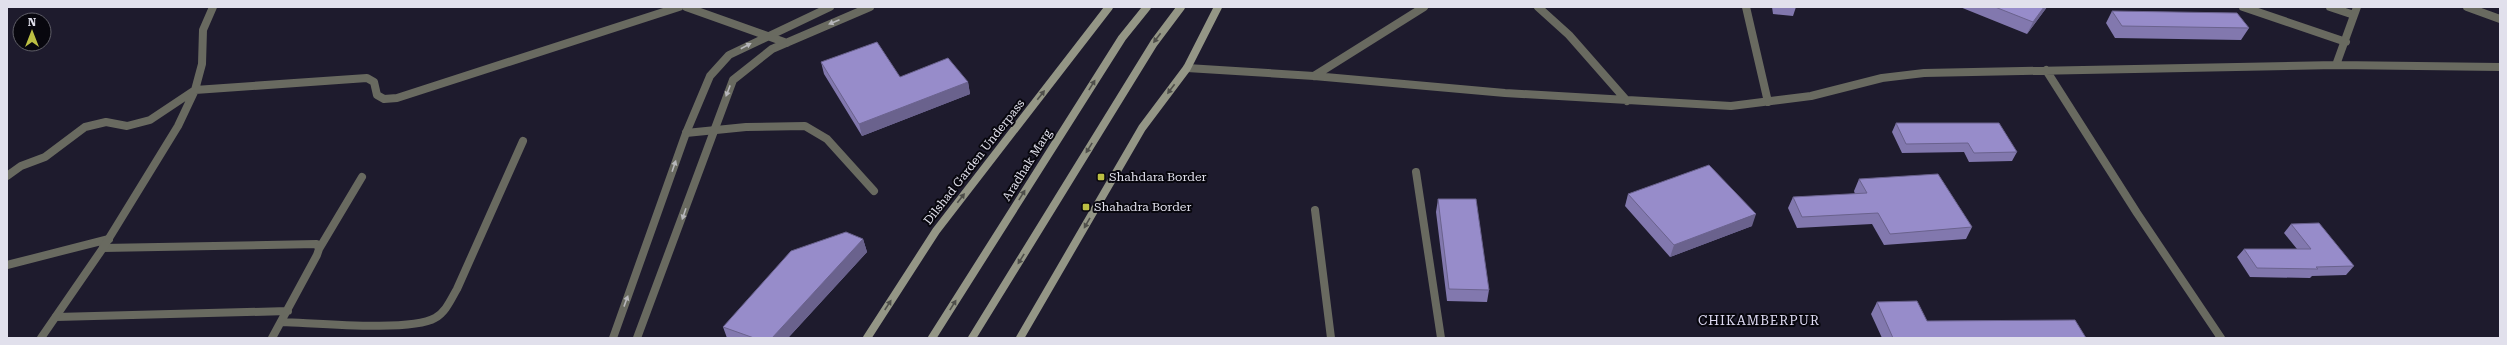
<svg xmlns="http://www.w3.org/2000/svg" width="2507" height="345" font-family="'Roboto Serif',serif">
	<rect width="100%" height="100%" fill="#1e1b2d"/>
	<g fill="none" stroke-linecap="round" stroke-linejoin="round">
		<!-- service -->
		<path stroke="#696a60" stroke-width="8" d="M686,133L746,127L805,126L827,139L874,191
			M1416,172L1441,338
			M1315,210L1331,338
			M103,248L317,244L319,249L317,255L272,338
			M319,249L362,177
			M7,265L109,239
			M56,317L288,311
			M283,322C315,323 411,332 435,318C446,312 451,299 457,289L523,141"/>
		<!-- minor -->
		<path stroke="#696a60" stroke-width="8" d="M1538,7L1569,35L1627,101
			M1746,7L1768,102
			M2243,7L2346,42
			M2330,7L2354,15
			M2467,7L2500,19
			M2336,65L2357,7
			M1187,68L1314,76L1505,93L1731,106L1811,96L1882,78L1924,73L2336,65L2500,67
			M2046,70L2137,213L2221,338
			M1314,76L1424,7
			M7,176L21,166L45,157L85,127L106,122L127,126L150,120L195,90L367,78L374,82L377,95L384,99L397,98L679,7
			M41,338L103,248L178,126L195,90L202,64L203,30L213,7"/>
		<!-- tertiary -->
		<path stroke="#696a60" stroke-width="8" d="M686,7L787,43
			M613,338L686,133L710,76L729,55L830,7
			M637,338L733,80L772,49L870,7"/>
		<!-- secondary -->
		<path stroke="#949686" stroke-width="8" d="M867,338L936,231L1109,7
			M932,338L1122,38L1147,7
			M972,338L1154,43L1181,7
			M1020,338L1142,128L1187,68L1218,7"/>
	</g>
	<!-- wall -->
	<path fill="#8278ae" d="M1772,7H1796L1793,16L1773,14Z
		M1960,7H2047L2027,34Z
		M2112,11L2249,28L2241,40L2115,38L2106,23Z
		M821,62L900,77L968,82L970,94L862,136L824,74Z
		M1896,123L2017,152L2012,161L1969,162L1964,152L1902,153L1892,132Z
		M1859,179L1972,227L1966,239L1884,245L1872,224L1797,228L1788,208L1793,197L1855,194L1854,191Z
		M1628,194L1752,226L1670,257L1625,206Z
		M1438,199L1489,290L1487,302L1447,301L1436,212Z
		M2291,224L2354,266L2346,275L2312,276L2310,278L2250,277L2237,257L2244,249H2297L2284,233Z
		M863,239L867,252L788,338H727L723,327Z
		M1877,302L1927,321L2086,338H1882L1871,314Z"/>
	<!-- shaded-wall -->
	<path fill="#6a628d" d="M2044,7H2047L2027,34L2033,22Z
		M968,82L970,94L862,136L859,124Z
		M1756,214L1752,226L1670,257L1674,245Z
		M863,239L867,252L788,338H772Z"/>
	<!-- building -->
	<path fill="#978cca" stroke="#6a628d" d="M1995,7H2044L2033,22Z
		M2112,11L2237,13L2249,28L2122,26Z
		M877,42L900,77L948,58L968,82L859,124L821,62Z
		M1896,123H1999L2017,152L1974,153L1968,143L1906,144Z
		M1709,165L1756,214L1674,245L1628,194Z
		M1938,174L1972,227L1890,234L1878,213L1802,217L1793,197L1867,193L1859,179Z
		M1438,199H1476L1489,290L1449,289Z
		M2319,223L2354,266L2316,267L2318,269L2257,268L2244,249H2311L2291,224Z
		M846,232L863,239L772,338H754L723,327L791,251Z
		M1917,301L1927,321L2075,320L2086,338H1893L1877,302Z"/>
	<!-- one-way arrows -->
	<defs><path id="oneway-solid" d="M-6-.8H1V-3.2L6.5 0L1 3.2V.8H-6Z"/></defs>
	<g fill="#b7b7bb">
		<use href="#oneway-solid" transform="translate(834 22) rotate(157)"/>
		<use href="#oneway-solid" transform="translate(746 46) rotate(-28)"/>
		<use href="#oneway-solid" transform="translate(728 91) rotate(111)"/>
		<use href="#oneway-solid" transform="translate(674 166) rotate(-71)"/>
		<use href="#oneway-solid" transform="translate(684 214) rotate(109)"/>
		<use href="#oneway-solid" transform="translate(626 301) rotate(-70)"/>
	</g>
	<g fill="#4e4e4a">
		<use href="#oneway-solid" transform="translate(1157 38) rotate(127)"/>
		<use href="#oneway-solid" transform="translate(1092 85) rotate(-58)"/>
		<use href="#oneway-solid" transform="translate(1171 89) rotate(127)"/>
		<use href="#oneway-solid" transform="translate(1041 95) rotate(-52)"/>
		<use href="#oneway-solid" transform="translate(1089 148) rotate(122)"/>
		<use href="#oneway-solid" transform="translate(1022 195) rotate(-58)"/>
		<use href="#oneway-solid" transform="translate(961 198) rotate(-52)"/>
		<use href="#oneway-solid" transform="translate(1087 223) rotate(120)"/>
		<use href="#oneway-solid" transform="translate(1021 259) rotate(122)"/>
		<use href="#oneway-solid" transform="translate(888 305) rotate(-57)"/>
		<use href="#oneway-solid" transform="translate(953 305) rotate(-58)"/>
	</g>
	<!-- markers -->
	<g fill="#bcbf43" stroke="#08070e" stroke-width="1.5">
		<rect x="1097" y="173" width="8" height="8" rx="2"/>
		<rect x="1082" y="203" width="8" height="8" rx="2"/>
	</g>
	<g text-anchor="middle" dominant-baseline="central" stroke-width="4" stroke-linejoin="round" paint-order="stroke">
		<!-- street labels -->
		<g font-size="12" fill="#e1e0ec" stroke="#08070e">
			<text transform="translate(974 162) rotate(-52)">Dilshad Garden Underpass</text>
			<text transform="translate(1027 165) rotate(-58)">Aradhak Marg</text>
		</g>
		<!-- poi labels -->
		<g font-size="12" fill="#e1e0ec" stroke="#08070e" text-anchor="start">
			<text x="1109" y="177">Shahdara Border</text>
			<text x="1094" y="207">Shahadra Border</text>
		</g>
		<!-- neighbourhood labels -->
		<g font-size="13" letter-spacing="1" fill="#dedaf3" stroke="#08070e">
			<text x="1759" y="320">CHIKAMBERPUR</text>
		</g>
	</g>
	<!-- border -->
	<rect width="2507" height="345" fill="none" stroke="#e1e0ec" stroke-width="16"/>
	<!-- north arrow -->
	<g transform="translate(32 32)"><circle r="19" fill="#08070e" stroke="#5f5e67"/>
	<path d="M0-3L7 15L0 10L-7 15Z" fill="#bcbf43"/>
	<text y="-6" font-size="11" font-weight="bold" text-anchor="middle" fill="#e1e0ec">N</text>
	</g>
</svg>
